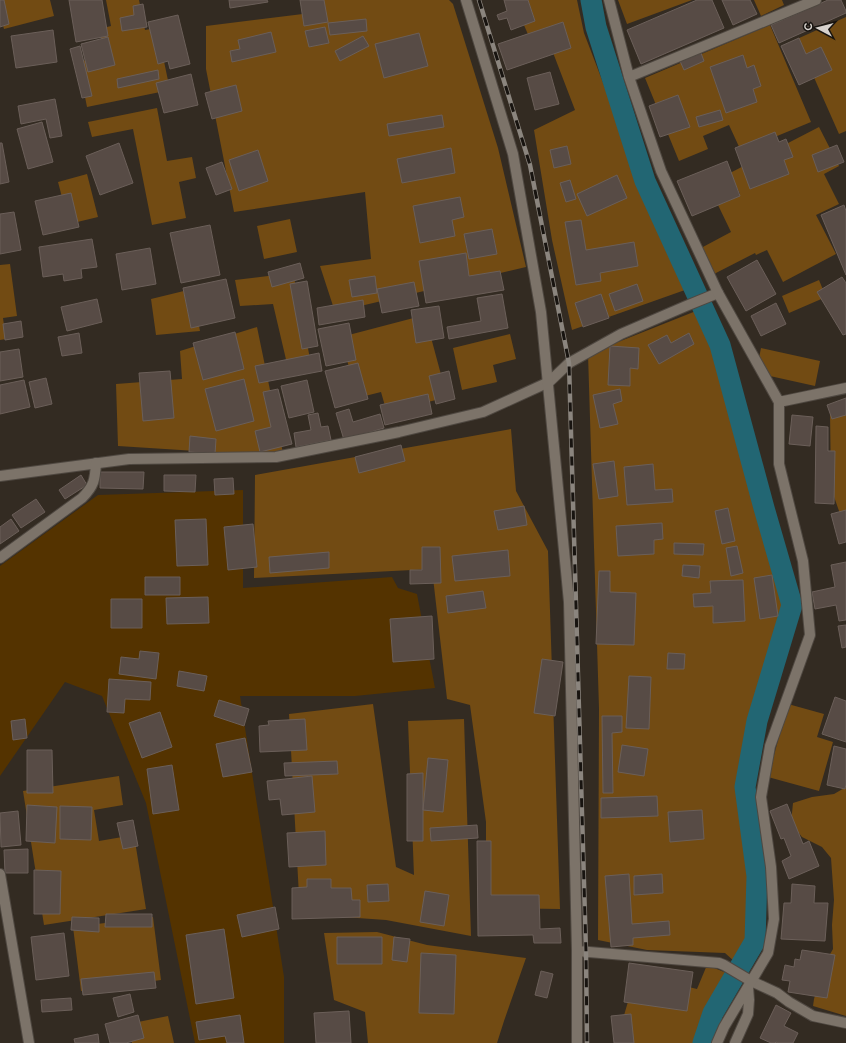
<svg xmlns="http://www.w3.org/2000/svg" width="846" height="1043" font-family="Raleway,sans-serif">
	<rect width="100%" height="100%" fill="#332b22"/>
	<!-- green -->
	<path fill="#543300" d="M243,490V588L392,577L398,588L417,594L435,688L355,696H240L284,977V1043H195L146,803L102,696L65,682L0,776V566L98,495Z"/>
	<!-- forest -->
	<path fill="#724b13" d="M0,0H50L54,16L4,29L0,15Z
		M106,0H139L145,30L157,28L170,90L87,107L78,62L105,56L99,29L111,26Z
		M312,0H449L453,4L498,148L526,267L335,312L320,266L371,259L365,192L234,212L206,69V26L311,13Z
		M513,0H577L584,33L607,93L639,185L685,290L572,330L552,240L534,130L575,110L552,50L537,55Z
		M618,0H692L627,24Z
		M754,0H782L784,5L761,16Z
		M846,17V131L839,134L797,39Z
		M770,25L811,122L741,151L729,125L703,136L708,149L679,161L645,78Z
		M157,108L167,161L192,157L196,178L179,182L186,218L152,225L133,129L92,137L88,122Z
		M819,127L839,166L824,174L839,204L816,215L836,254L783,282L767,250L756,255L755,253L714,274L701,248L731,232L718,205L740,194L730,173Z
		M87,174L98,217L69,224L58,182Z
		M290,219L297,252L264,259L257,226Z
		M10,264L17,316L3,318L6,339L0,340V265Z
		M292,273L296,285L310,359L288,368L273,304L240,306L235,280Z
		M819,280L826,297L789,313L782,296Z
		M192,289L200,331L156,335L151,299Z
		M696,311L713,345L738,432L758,509L776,565L786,607L773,664L752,721L740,790L752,875L750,938L735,962L725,953L647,950L598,940L599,708L588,354Z
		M425,315L447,397L387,413L381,392L357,398L341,337Z
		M257,327L283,453L243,454L118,446L116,384L182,379L180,351Z
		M510,334L516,359L493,365L497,382L462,390L453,348Z
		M761,348L820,361L815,386L756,373Z
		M846,408V531L831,488L830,411Z
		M511,429L516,491L548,551L560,909L486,908V822L470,705L447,699L432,569L254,578L255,475Z
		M373,704L396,867L414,875L408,721L464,719L471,936L386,920L300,914L289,714Z
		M788,704L824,714L817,737L833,742L819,791L768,777Z
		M119,776L123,805L94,810L99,841L134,835L146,909L44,925L23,791Z
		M846,787V1016L813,1006L814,999L824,965L833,949L832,925L834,900L831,858L822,847L802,837L791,823L793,803L812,797L834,794Z
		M153,917L161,980L81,991L73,927Z
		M377,932L427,945L526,958L504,1021L497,1043H368L365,1012L334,1000L324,933Z
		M707,965L729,974L708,1013L697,1043H616L636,974L697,989Z
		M168,1016L174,1043H132L128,1024Z"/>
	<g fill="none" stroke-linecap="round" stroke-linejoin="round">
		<!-- canal -->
		<path stroke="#226673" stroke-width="21" d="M591,0L596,27L645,181L720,345L764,508L792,605L757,721L745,787L757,876L755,941L713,1013L703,1043"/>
	</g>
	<!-- building -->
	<path fill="#574b45" stroke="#6b5f59" d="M0,0H4L9,24L0,27Z
		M69,0H102L108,36L76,42Z
		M229,0H267L268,2L230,8Z
		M300,0H324L328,22L304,26Z
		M504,0H528L535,21L511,30L507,18L499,20L497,15L507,11Z
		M697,0H712L724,28L641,64L627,30Z
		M722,0H750L757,14L733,25Z
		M828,0H841L846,11V13L779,43L771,25Z
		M143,4L147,27L122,31L120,18L134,15L133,6Z
		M178,15L190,64L170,69L168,61L158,64L148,22Z
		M366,19L367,31L330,35L328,23Z
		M563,22L571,48L507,70L498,44Z
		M325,27L329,43L309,47L305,31Z
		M53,30L57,62L16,68L11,36Z
		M271,32L276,52L232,62L230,51L240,49L238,40Z
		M419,33L428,66L384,78L375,44Z
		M363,36L369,46L340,61L335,51Z
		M108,37L115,65L88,72L81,44Z
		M799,38L806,54L821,47L832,70L799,85L781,46Z
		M80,46L92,96L82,98L70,49Z
		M701,53L704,61L684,70L680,61Z
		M743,55L747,68L754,65L761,86L753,89L757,102L726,113L710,67Z
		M158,70L159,79L118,88L117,79Z
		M550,72L559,104L535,110L527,78Z
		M191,74L198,105L164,113L156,83Z
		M236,85L242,111L212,119L205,93Z
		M678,95L690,127L660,137L649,106Z
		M55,99L62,136L50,138L46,119L21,124L18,106Z
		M720,110L723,120L699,127L696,117Z
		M442,115L444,127L389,136L387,124Z
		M42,122L53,162L28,169L17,129Z
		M775,132L779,142L786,139L793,157L784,160L789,174L750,189L735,148Z
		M0,143H2L9,182L0,184Z
		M119,143L133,183L100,195L86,156Z
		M837,145L844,162L818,172L812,155Z
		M567,146L571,164L554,168L550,150Z
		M451,148L455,173L402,183L397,159Z
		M258,150L268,181L239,191L229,160Z
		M727,161L740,196L692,216L677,181Z
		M222,162L232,189L216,195L206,168Z
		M617,175L627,198L587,216L577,194Z
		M570,180L576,199L566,202L560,183Z
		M71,193L79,227L43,235L35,201Z
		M460,197L464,217L452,220L455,236L420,243L413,206Z
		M844,205L846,211V275L821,215Z
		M14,212L21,250L0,254V214Z
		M581,220L586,250L634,242L638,266L600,273L601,281L576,285L565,222Z
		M210,225L220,275L181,283L170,233Z
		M492,229L497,254L469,259L464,234Z
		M92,239L97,267L81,269L82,278L64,281L63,274L43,277L39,247Z
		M150,248L156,284L122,290L116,254Z
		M466,253L469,276L500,271L504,290L426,303L419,261Z
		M757,260L776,294L746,311L727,277Z
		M300,263L304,278L272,287L268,272Z
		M375,276L377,293L352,297L349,280Z
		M842,277L846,283V334L843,335L817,292Z
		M226,279L235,318L191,328L183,288Z
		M307,281L318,346L302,349L290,284Z
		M414,282L419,306L382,313L377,289Z
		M637,284L643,301L615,311L609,294Z
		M502,294L508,328L449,339L447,327L481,321L477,298Z
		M601,294L609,318L583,327L575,303Z
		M97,299L102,322L67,331L61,307Z
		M363,300L365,317L319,325L317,308Z
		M776,303L786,324L761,336L751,316Z
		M439,306L444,338L416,343L411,310Z
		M21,321L23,337L5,340L3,324Z
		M349,323L356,360L326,366L318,329Z
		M235,332L244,369L203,380L193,343Z
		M79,333L82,353L62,356L58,337Z
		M689,333L694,344L659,364L648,345L667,335L671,343Z
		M610,346L639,348L638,369L630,368V386L608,385Z
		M19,349L23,377L0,381V352Z
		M319,353L322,371L259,383L255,366Z
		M358,363L368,399L335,408L325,371Z
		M170,371L174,418L143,421L139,373Z
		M449,371L455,399L436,404L429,376Z
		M46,378L52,404L35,408L29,382Z
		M244,379L254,421L216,431L205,389Z
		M24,380L30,407L0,414V385Z
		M307,380L314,412L289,418L281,386Z
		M278,389L292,444L260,452L255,431L271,427L263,392Z
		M620,389L622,401L613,404L618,424L600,428L593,395Z
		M428,394L432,414L385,425L380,405Z
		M846,398V415L832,419L827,405Z
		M349,409L353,422L380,414L384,428L344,440L336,413Z
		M318,413L321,427L328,426L331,440L296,447L294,433L311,430L308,415Z
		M792,415L813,417L810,446L789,444Z
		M816,426L828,427V451H835L834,504L815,503Z
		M190,436L216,439L215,454L189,452Z
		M401,445L405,461L359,473L355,457Z
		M614,461L618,496L599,499L593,464Z
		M653,464L655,490L672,489L673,502L627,505L624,467Z
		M100,472H144L143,489L100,488Z
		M81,475L87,485L65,499L59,490Z
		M164,475H196L195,492L164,491Z
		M233,478L234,494L215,495L214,479Z
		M36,499L45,512L21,528L12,515Z
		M524,506L527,525L498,530L494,511Z
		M728,508L735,541L722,544L715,511Z
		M846,510V542L839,544L831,514Z
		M11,519L19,531L0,544V527Z
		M206,519L208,565L177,566L175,520Z
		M662,523L663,539L654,540V554L618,556L616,526Z
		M253,524L257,567L228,570L224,527Z
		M674,543L704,544L703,555L674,554Z
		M737,546L743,573L731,576L726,548Z
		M422,547H440L441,583L410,584V570H422Z
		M508,550L510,576L455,581L452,556Z
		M329,552V568L270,573L269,557Z
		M846,562V620L839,621L836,605L815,609L812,592L835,587L831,565Z
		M683,565L700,566L699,578L682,576Z
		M599,571H610V592L636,593L634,645L596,644Z
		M772,575L778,616L760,619L754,578Z
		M145,577H180V595H145Z
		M743,580L745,621L713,623V606L694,607L693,594L711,593L710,581Z
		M483,591L486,608L448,613L446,596Z
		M208,597L209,623L167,624L166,598Z
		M111,599H142V628H111Z
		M432,616L434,659L393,662L390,619Z
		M846,625V647L842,648L838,626Z
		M140,651L159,653L156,679L119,674L121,657L139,659Z
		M668,653L685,654L684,669H667Z
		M542,659L563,662L555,716L534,713Z
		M179,671L207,676L204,691L177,686Z
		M629,676L651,677L649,729L626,728Z
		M109,679L151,682L150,700L125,699L124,713L107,712Z
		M835,697L846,701V742L822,734Z
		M219,700L249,709L244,726L214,716Z
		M160,712L172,747L142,758L129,723Z
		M602,716H622V732L612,733L613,793H603Z
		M25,719L27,738L13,740L11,721Z
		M305,719L307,750L260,752L259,726L269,725L268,721Z
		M245,738L252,772L223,777L216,744Z
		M622,745L648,749L644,776L618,772Z
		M834,746L846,749V784L845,789L827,785Z
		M27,750H52L53,793H27Z
		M428,758L448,760L443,812L423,810Z
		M337,761L338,774L285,776L284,763Z
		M172,765L179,810L153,814L147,769Z
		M423,773V841H407V774Z
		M312,776L315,812L282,815L280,799L269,800L267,781Z
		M657,796L658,816L601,818V798Z
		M787,804L803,844L809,841L819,866L789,879L782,861L791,856L784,838L781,839L770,811Z
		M27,805L57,807L55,843L26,841Z
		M60,806L92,807L91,840L60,839Z
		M702,810L704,839L670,842L668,812Z
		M18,811L21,845L1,847L0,813Z
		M133,820L138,846L123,849L117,823Z
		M477,825L478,838L431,841L430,828Z
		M325,831L326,865L289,867L287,833Z
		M477,841H491V895H539L540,929L560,928L561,943H534L533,935L478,936Z
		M28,849V873H5L4,850Z
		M34,870L61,871L60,914H34Z
		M629,874L632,924L669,921L670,935L633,938V945L611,947L605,876Z
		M662,874L663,893L634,895V876Z
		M307,879H331V888H351L352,900H360V917L292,919V888L307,887Z
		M388,884L389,901L368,902L367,885Z
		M792,884L815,886L814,903H828L825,941L781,939L784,903H791Z
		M425,891L449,895L444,926L420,922Z
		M275,907L279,929L242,937L237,915Z
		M106,914H152V927H105Z
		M72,917L99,918V932L71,930Z
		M224,929L234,998L196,1004L186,935Z
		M64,933L69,976L36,980L31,937Z
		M337,937H382V964H337Z
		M394,937L410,939L407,962L392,960Z
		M802,950L835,955L827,998L788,992L790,981L782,980L785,965L794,967L795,959L800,960Z
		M421,953L456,955L454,1014L419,1013Z
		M629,963L693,972L687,1011L624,1002Z
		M541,971L553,974L547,998L535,995Z
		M154,972L156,988L83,995L81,979Z
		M130,994L134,1012L118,1017L113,998Z
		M71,998L72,1010L42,1012L41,1000Z
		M776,1005L791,1013L784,1026L798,1033L793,1043H778L776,1042L775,1043H771L760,1038Z
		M349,1011L351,1043H316L314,1013Z
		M631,1014L634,1043H614L611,1016Z
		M138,1015L144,1038L126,1043H110L105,1024Z
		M240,1015L244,1043H227L225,1036L199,1040L196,1022Z
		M98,1034L99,1043H75L74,1039Z"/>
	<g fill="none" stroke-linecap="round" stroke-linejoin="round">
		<!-- lane casing -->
		<g stroke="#4f4841" stroke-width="12">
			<path id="lane" d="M0,476L129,459L276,457L399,432L483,412L549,382L569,363L621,334L686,306L718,293
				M0,874L29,1043
				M577,951L719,963L724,965L751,981L777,993L789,1002L813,1016L846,1023"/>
		</g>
		<!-- street casing -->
		<g stroke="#4f4841" stroke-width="12">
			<path id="street" d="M466,0L513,154L541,312L569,602L577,951V1043
				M609,0L629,77L661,171L718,293L779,402V464L803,561L810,635L770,746L761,797L771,867L774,919L768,953L724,1027L717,1043
				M629,77L816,0
				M779,402L846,388
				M0,558L82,498C94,486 95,480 96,463
				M735,1043L748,1014L749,1000L748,987"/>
		</g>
		<!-- lane -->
		<use href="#lane" stroke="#7c7369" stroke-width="10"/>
		<!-- street -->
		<use href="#street" stroke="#7c7369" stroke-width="10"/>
		<!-- rail casing -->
		<g stroke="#8b857e" stroke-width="4.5">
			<path id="rail" d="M479,0L530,165L569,363L586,952L587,1043"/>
		</g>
		<!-- rail -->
		<use href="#rail" stroke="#181410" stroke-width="3" stroke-dasharray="9" stroke-linecap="butt"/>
	</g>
	<!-- north arrow -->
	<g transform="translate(818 28) rotate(277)" stroke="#181410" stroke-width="3" paint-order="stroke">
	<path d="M0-3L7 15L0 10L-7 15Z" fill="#d7d2cd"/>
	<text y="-6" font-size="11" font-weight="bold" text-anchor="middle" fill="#d7d2cd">С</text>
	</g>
</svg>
